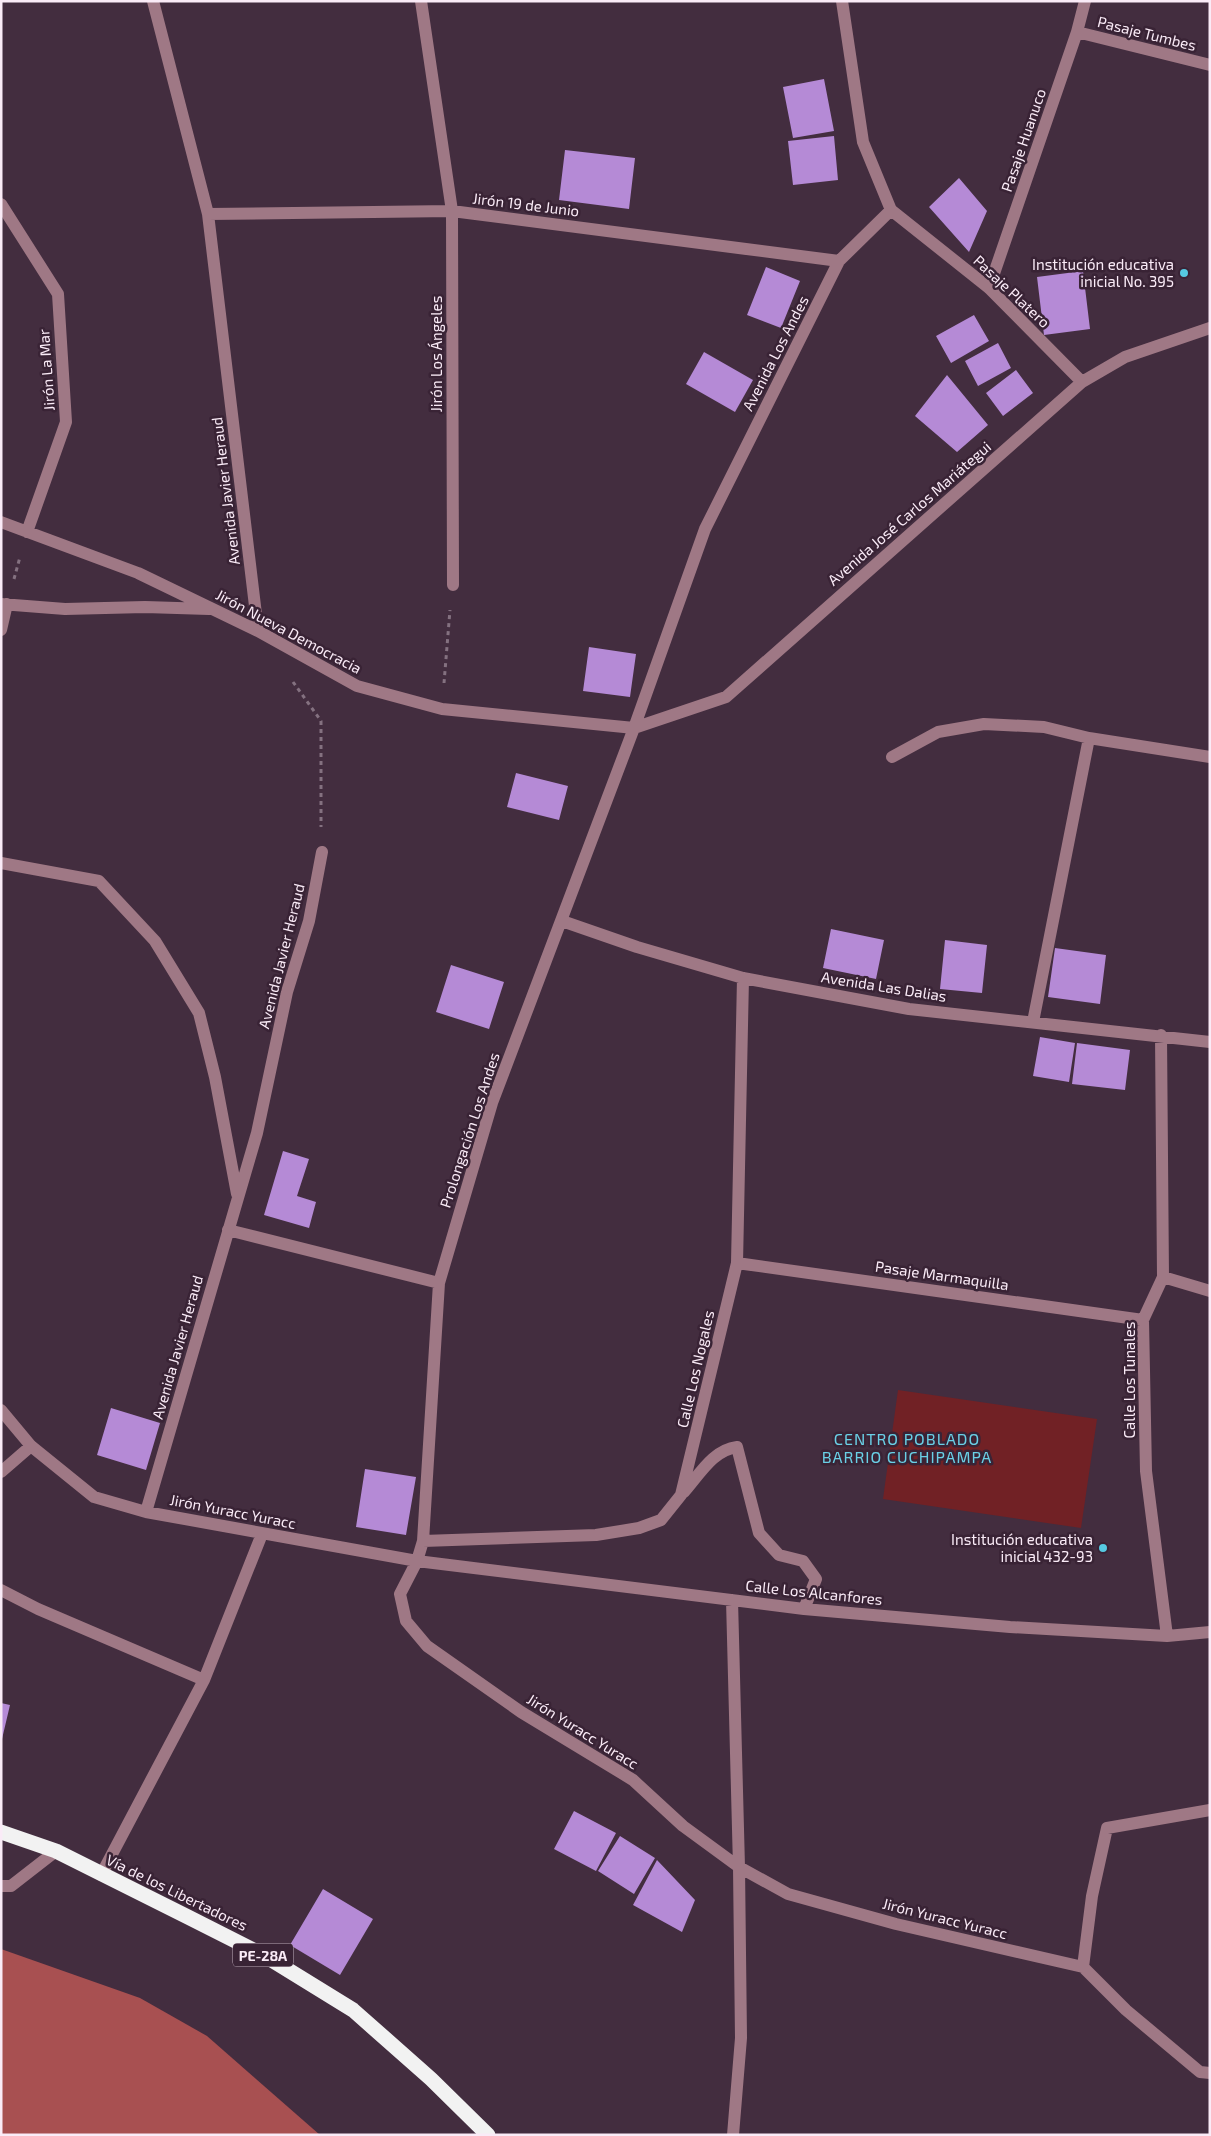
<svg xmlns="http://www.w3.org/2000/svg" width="1211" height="2136" font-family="'Exo 2',sans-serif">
	<rect width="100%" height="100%" fill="#432d3f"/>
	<!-- green -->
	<path fill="#712125" d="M898,1390L1097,1419L1081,1528L883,1499Z"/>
	<!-- forest -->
	<path fill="#a85051" d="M1,1949L140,1998L207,2036L320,2135H1Z"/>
	<!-- building -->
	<path fill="#b58ad6" d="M824,79L834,131L793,138L783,87Z
		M834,136L838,180L793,185L788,141Z
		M565,150L635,158L629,209L559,200Z
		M959,178L987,211L969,252L929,207Z
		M766,267L800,281L781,328L747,315Z
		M1083,271L1090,329L1044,335L1037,277Z
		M974,315L989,341L951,363L936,336Z
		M998,343L1011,368L978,386L965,361Z
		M704,352L753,380L735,412L686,384Z
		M1016,370L1033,393L1003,416L986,393Z
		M947,375L988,425L957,452L915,416Z
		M589,647L636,654L630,697L583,691Z
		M516,773L568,786L559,820L507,807Z
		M831,929L884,940L876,979L823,968Z
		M945,940L987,945L982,993L940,989Z
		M1055,948L1106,955L1100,1004L1048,997Z
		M451,965L504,982L489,1029L436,1012Z
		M1040,1037L1075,1043L1069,1082L1033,1076Z
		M1077,1043L1130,1050L1125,1090L1072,1084Z
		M283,1151L309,1159L297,1196L316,1202L309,1228L264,1215Z
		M111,1408L160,1423L146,1470L97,1455Z
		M365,1469L416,1477L406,1535L356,1527Z
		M1,1703L10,1705L2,1739H1Z
		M574,1811L616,1833L596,1871L554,1849Z
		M620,1836L655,1858L634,1894L598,1871Z
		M657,1860L695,1900L682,1932L633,1905Z
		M323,1889L373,1919L340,1975L290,1945Z"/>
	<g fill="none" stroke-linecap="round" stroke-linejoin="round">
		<!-- path -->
		<path stroke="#847180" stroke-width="3" stroke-dasharray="4 4" stroke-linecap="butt" d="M14,579L20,557
			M293,682L321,721V827
			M444,683L450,610"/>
		<!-- minor -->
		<path stroke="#9f7885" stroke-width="12" d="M153,1L208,214L258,631
			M421,1L452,211L453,585
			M842,1L863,142L891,210L839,261L705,529L634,728L492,1103L439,1283L423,1541L417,1561L804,1609L1010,1627L1167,1636L1210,1632
			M1077,32L1210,65
			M1,204L58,294L66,422L27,532
			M891,210L989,288L1082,382
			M208,214L452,211L839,261
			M989,288L1077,32L1085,1
			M1,522L138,573L258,631L357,686L442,709L634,728L726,697L1082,382L1125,357L1210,328
			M1,604L65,609L145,607L209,609
			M1,630L7,604
			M892,757L938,732L984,724L1044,727L1089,738L1210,757
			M1,863L99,881L155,941L199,1013L215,1077L237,1194
			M562,921L637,947L743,978L909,1009L1210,1042
			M1033,1022L1089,738
			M1161,1035L1163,1277L1143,1320L1146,1471L1167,1636
			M228,1230L439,1283
			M737,1263L1143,1320
			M1163,1277L1210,1291
			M1,1410L31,1446L94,1497L146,1512L417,1561L400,1594L406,1621L427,1646L521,1712L633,1780L683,1826L739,1867L788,1894L896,1924L1083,1967L1126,2010L1200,2072L1210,2073
			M1,1472L31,1446
			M684,1492C700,1474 713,1450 737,1447L759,1533L779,1555L803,1561L816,1579L804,1609
			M146,1512L257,1133L287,992L309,921L322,852
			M423,1541L596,1535L639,1528L661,1520L681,1495L737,1263L743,978
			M1,1590L38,1609L204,1680
			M732,1600L739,1867L741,2038L733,2135
			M101,1875L204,1680L262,1534
			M1,1886H11L56,1851
			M1083,1967L1092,1896L1107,1828L1210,1810"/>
		<!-- highway -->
		<path stroke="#f2f2f2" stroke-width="15" d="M1,1832L56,1851L188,1917L267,1957L353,2010L431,2079L488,2135"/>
	</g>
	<!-- markers -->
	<g fill="#56c9e1" stroke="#392335" stroke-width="2">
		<circle cx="1184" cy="273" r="5"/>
		<circle cx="1103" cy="1548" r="5"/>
	</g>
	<g text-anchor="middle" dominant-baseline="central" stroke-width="5" stroke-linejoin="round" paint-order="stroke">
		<!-- shield labels -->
		<rect fill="#392335" stroke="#c0afbd" stroke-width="1" x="233" y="1943.5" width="60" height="23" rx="4"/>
		<g font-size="14" font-weight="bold" fill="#faebf7">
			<text x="263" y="1955">PE-28A</text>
		</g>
		<!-- street labels -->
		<g font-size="15" fill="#faebf7" stroke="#392335">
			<text transform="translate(1147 33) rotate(14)">Pasaje Tumbes</text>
			<text transform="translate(1023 140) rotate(-71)">Pasaje Huanuco</text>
			<text transform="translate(526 204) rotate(7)">Jirón 19 de Junio</text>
			<text transform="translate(1012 291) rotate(43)">Pasaje Platero</text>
			<text transform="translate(775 353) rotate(-63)">Avenida Los Andes</text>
			<text transform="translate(436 354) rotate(-90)">Jirón Los Ángeles</text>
			<text transform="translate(46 370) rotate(-94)">Jirón La Mar</text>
			<text transform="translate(225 491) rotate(-97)">Avenida Javier Heraud</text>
			<text transform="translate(909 513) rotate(-41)">Avenida José Carlos Mariátegui</text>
			<text transform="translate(289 631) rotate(28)">Jirón Nueva Democracia</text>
			<text transform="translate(281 956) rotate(-76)">Avenida Javier Heraud</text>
			<text transform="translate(884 986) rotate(9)">Avenida Las Dalias</text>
			<text transform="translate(469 1130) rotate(-72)">Prolongación Los Andes</text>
			<text transform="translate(942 1275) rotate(8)">Pasaje Marmaquilla</text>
			<text transform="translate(177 1347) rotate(-74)">Avenida Javier Heraud</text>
			<text transform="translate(695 1369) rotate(-77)">Calle Los Nogales</text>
			<text transform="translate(1129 1380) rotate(-90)">Calle Los Tunales</text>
			<text transform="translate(233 1511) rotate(11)">Jirón Yuracc Yuracc</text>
			<text transform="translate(814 1592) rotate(6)">Calle Los Alcanfores</text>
			<text transform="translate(583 1731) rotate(32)">Jirón Yuracc Yuracc</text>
			<text transform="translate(177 1892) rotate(26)">Vía de los Libertadores</text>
			<text transform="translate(945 1918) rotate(14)">Jirón Yuracc Yuracc</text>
		</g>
		<!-- poi labels -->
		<g font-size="15" fill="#faebf7" stroke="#392335" text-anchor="end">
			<text x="1174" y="264">Institución educativa<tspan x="1174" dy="17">inicial No. 395</tspan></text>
			<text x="1093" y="1539">Institución educativa<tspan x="1093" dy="17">inicial 432-93</tspan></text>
		</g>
		<!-- neighbourhood labels -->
		<g font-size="16" letter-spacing="1" fill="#6ad0e6" stroke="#392335">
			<text x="907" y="1438">CENTRO POBLADO<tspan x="907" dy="18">BARRIO CUCHIPAMPA</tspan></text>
		</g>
	</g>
	<!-- border -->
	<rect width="1211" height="2136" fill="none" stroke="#faebf7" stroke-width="5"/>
</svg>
